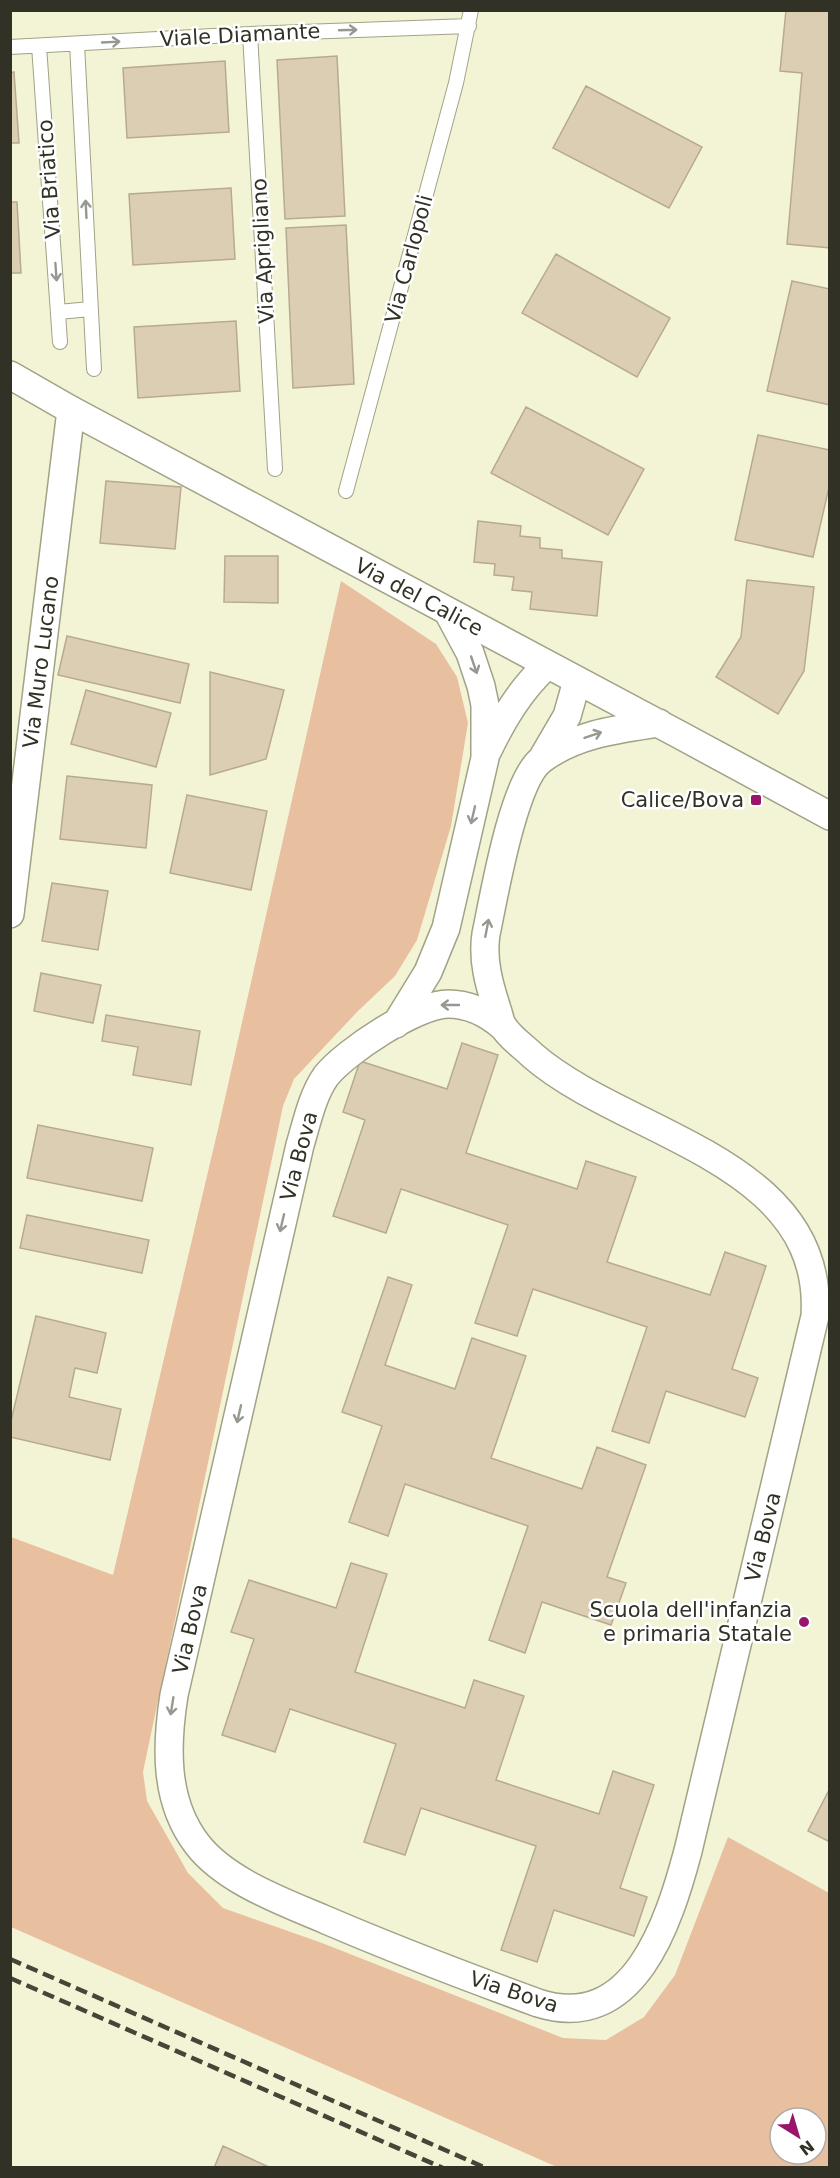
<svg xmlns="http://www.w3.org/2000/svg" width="840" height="2178" font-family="'DejaVu Sans',sans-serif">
	<rect width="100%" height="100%" fill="#f3f4d6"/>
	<!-- green -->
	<path fill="#e8bf9f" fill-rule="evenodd" d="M341,581L436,644L457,677L468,723L451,826L417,940L395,976L357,1012L294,1079L283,1106L143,1772L147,1801L188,1873L223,1908L322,1943L563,2038L606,2040L644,2017L675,1975L728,1837L829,1893V2167H557L11,1927V1537L113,1575L219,1125ZM780,2118H816V2154H780Z"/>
	<!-- building -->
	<path fill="#dcceb3" stroke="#b7aa90" stroke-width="1.5" d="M786,10H830V248L787,244L802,73L780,71Z
		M337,56L345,216L285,219L277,60Z
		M225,61L229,132L127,138L123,68Z
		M14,72L19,143H10V73Z
		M586,86L702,147L669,208L553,148Z
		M231,188L235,259L133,265L129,194Z
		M10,202H17L21,273H10Z
		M346,225L354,384L293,388L286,228Z
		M556,254L670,318L637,377L522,313Z
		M792,281L830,289V405L767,391Z
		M236,321L240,391L138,398L134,327Z
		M526,407L644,469L608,535L491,473Z
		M758,435L830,450V483L813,557L735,540Z
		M106,481L181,487L175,549L100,543Z
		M478,521L521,526L520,536L540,538V548L562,550V558L602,562L597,616L530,609L532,592L512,590L514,577L494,575L495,564L474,562Z
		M225,556H278V603L224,602Z
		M747,580L814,587L804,671L778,714L716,677L741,637Z
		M67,636L189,664L180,703L58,675Z
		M210,672L284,690L266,759L210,775Z
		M86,690L171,713L156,767L71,744Z
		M67,776L152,785L146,848L60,839Z
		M187,795L267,811L251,890L170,873Z
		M52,883L108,891L98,950L42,941Z
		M41,973L101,985L93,1023L34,1011Z
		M106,1015L200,1031L191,1085L133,1075L138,1047L102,1041Z
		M462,1043L498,1055L466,1153L577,1189L586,1161L636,1177L607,1262L710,1295L725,1252L766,1266L732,1369L758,1378L745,1417L666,1391L649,1443L612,1431L647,1327L533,1289L517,1336L475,1323L508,1225L401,1189L386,1233L333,1216L365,1120L343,1112L360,1061L447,1089Z
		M38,1125L153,1148L142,1201L27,1178Z
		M27,1215L149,1240L142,1273L20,1248Z
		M388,1277L412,1285L385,1365L455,1389L472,1338L526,1356L491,1458L582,1489L597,1447L646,1465L607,1577L626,1583L611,1625L542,1602L525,1653L489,1640L528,1526L405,1484L388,1536L349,1522L382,1426L342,1412Z
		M36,1316L106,1333L97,1373L75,1368L69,1397L121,1409L110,1460L10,1437V1425Z
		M351,1563L387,1574L355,1672L465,1708L474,1680L524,1696L496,1780L599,1814L613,1771L654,1785L620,1888L647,1897L634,1936L554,1910L537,1962L501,1950L536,1846L421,1808L405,1855L364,1842L396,1744L290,1709L275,1752L222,1735L254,1639L231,1632L249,1580L336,1608Z
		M830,1788V1842L808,1831Z
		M223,2146L271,2168H214Z"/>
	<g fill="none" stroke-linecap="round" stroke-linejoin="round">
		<!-- lane casing -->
		<g stroke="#a1a286" stroke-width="16">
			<path id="lane" d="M250,34L275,469
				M77,44L94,369
				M39,46L60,342
				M10,47L250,34L469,26
				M58,312L91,309
				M346,491L456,83L471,10"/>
		</g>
		<!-- street casing -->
		<g stroke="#a1a286" stroke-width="30">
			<path id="street" d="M10,375L71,410C324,546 578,679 830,816
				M487,752C503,719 520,690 547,665
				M543,757L567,716L577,681
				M10,914L71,410
				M396,1024L428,972L446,928L485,758V705L481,686L470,653L448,612
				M502,1026C487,1013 469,1004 448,1004C417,1004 345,1052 326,1076C312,1096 307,1122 300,1145L174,1695C166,1746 164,1801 197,1844C225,1881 284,1902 326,1920C396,1950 467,1977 538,2003C634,2034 669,1922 688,1851L815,1316C825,1160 623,1135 532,1055C523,1046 509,1037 503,1026C500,1022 499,1014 497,1009C489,984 482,960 486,934C494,896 513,782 541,760C575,734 619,729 659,723"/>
		</g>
		<!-- lane -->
		<use href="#lane" stroke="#fff" stroke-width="14"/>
		<!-- street -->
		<use href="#street" stroke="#fff" stroke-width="27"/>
		<!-- rail -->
		<path stroke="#464638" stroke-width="4.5" stroke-dasharray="12 6" stroke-linecap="butt" d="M10,1959L486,2168
			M10,1978L443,2168"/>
	</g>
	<!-- one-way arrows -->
	<defs><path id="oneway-shaft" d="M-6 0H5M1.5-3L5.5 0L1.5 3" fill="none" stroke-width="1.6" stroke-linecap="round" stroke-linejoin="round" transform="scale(1.5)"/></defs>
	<g stroke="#989892">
		<use href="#oneway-shaft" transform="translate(348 30) rotate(-2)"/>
		<use href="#oneway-shaft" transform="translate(111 42) rotate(-3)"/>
		<use href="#oneway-shaft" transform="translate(86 209) rotate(-93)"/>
		<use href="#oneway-shaft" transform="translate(56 272) rotate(86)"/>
		<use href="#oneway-shaft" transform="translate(474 665) rotate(71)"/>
		<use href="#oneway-shaft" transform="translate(593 735) rotate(-19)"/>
		<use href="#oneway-shaft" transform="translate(473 815) rotate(103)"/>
		<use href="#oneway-shaft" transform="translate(487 928) rotate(-79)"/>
		<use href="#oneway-shaft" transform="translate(450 1005) rotate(-180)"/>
		<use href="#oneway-shaft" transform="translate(282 1223) rotate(103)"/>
		<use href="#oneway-shaft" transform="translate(239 1414) rotate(103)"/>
		<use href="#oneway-shaft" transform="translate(172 1706) rotate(99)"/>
	</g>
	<!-- markers -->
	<g fill="#99156a" stroke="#fff" stroke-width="2">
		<rect x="750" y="794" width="12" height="12" rx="3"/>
		<circle cx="804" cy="1622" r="6"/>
	</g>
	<g text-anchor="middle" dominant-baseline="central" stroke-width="5" stroke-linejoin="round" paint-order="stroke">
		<!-- street labels -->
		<g font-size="21" fill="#313125" stroke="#fff">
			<text transform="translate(240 35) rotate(-3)">Viale Diamante</text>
			<text transform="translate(49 179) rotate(-94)">Via Briatico</text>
			<text transform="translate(263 251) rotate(-93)">Via Aprigliano</text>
			<text transform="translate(409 259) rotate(-75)">Via Carlopoli</text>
			<text transform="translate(419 597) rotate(28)">Via del Calice</text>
			<text transform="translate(41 662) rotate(-83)">Via Muro Lucano</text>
			<text transform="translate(299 1156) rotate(-75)">Via Bova</text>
			<text transform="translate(763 1537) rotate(-76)">Via Bova</text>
			<text transform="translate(190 1629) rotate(-77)">Via Bova</text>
			<text transform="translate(514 1992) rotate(18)">Via Bova</text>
		</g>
		<!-- poi labels -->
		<g font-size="21" fill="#313125" stroke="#fff" text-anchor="end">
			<text x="744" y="800">Calice/Bova</text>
			<text x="792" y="1610">Scuola dell'infanzia<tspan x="792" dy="24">e primaria Statale</tspan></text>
		</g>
	</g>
	<!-- border -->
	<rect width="840" height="2178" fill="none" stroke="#313125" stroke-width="24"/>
	<!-- north arrow -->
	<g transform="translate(798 2136) rotate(143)"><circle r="28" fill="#ffffff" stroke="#adada8" stroke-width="1.5"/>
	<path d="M0-4.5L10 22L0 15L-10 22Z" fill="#99156a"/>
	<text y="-9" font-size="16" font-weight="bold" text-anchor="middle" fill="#313125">N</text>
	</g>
</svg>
